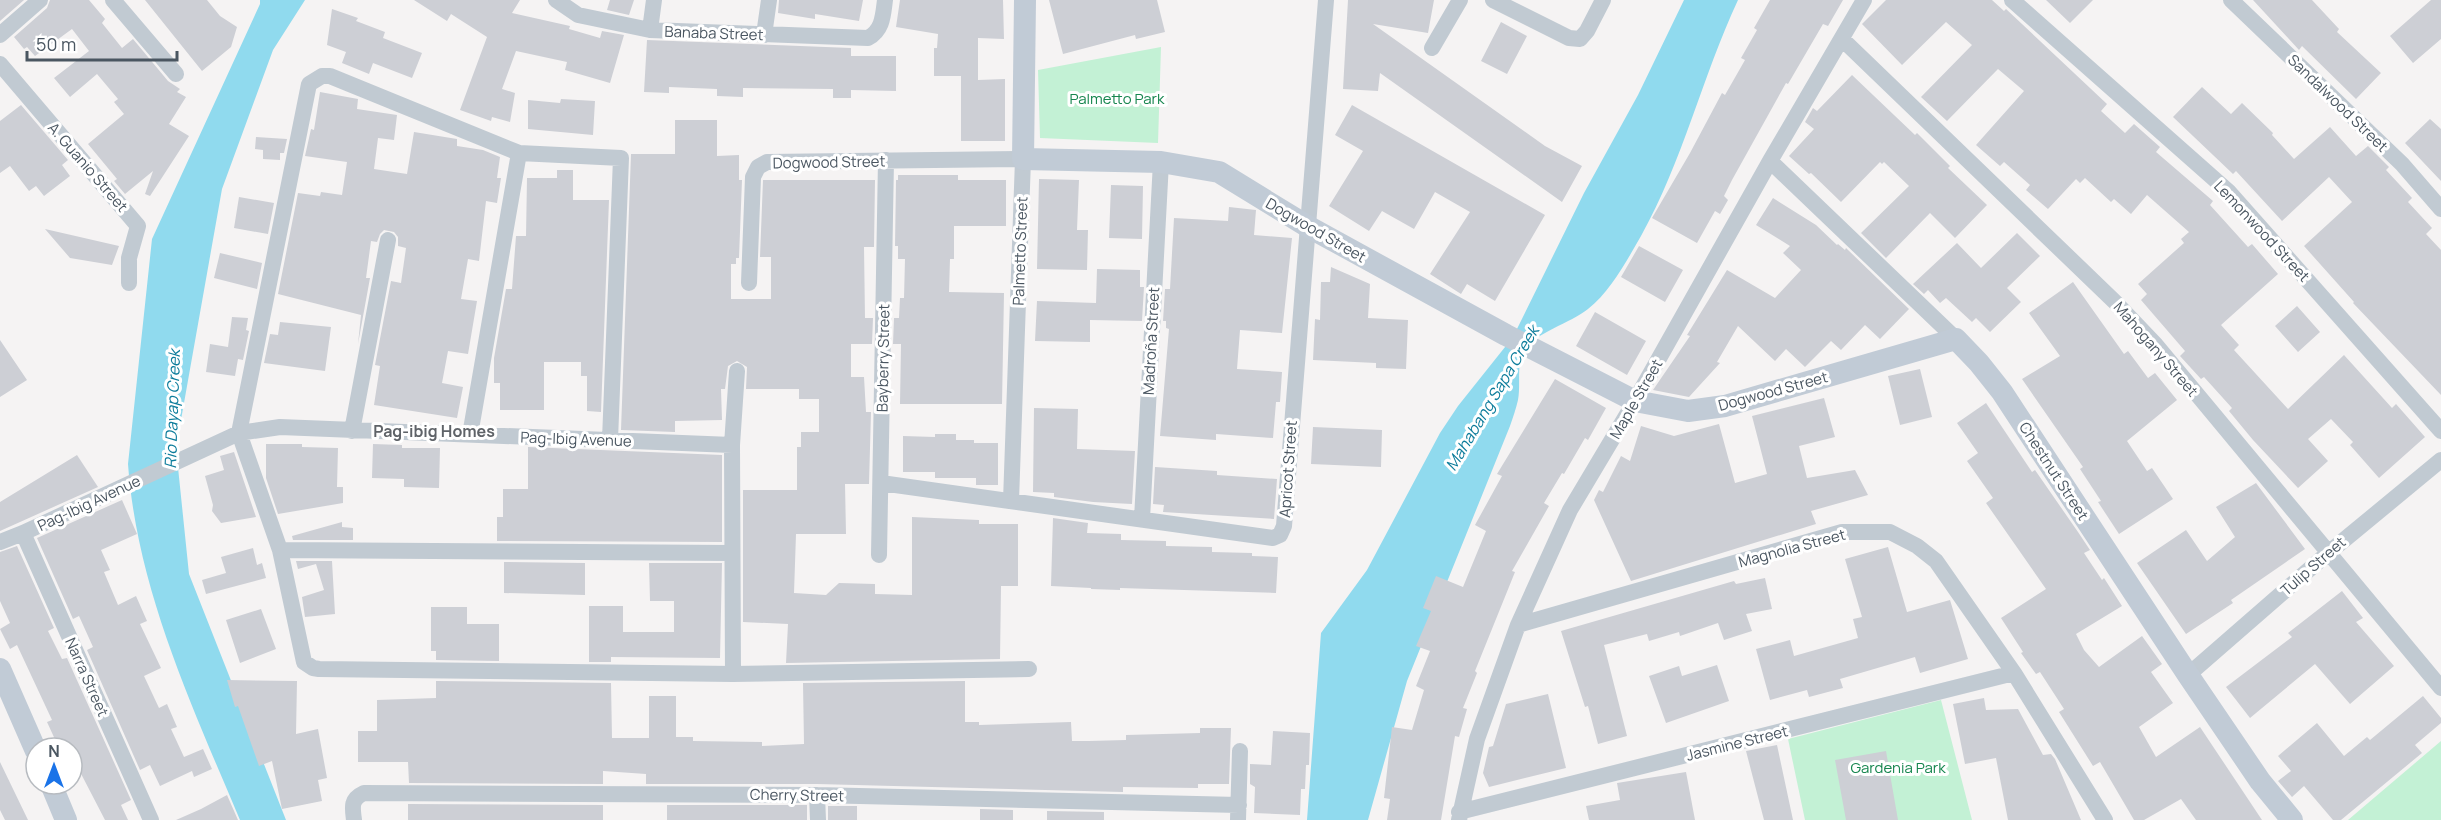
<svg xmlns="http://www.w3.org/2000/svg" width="2441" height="820" font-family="Manrope,sans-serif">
	<rect width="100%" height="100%" fill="#f5f3f3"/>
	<!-- green -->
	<path fill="#c3f1d5" d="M1161,47L1158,143L1040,138L1038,70Z
		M1941,700L1972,820H1805L1788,739Z
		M2441,741V820H2348Z"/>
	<!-- water -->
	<path fill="#90daee" d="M260,0H305L273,50L222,189L176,448L189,574L286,820H240C192,706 137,589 128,464L152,239L260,4Z
		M1684,0H1738C1702,77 1683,161 1641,236C1627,260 1611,291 1588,309C1571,323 1534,333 1524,351C1516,365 1521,384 1518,400C1516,409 1513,417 1510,426L1407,681L1368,820H1307L1321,633L1367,570L1440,433L1458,406L1513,337L1584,193L1638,95Z"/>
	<!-- building -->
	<path fill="#cdcfd5" d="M0,0H24L0,21Z
		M50,0H89L105,19L102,23L122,48L133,39L168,81L180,89L177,92L186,97L169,124L189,136L150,196L145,194L153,171L125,194L114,181L117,179L88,144L124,114L114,102L118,99L97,74L70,97L54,78L89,51L72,29L35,56L27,47L24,49L14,37L47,8Z
		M145,0H207L220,16L237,27L231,47L202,71Z
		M414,0H520L512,13L570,26L569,29L600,38L602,31L624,35L610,83L565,70L567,62L516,51L502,89L515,93L510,122L492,117L491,121L460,110L487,37L451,14L447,21Z
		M610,0H634L629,15L607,10Z
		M779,0H863L859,21L815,14V19L778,13Z
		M900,0H1003L1004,39L978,38V80L1005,79V141H961V76H934V48H937L938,34L896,27Z
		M1049,0H1157L1165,32L1136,39L1135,35L1063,54Z
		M1348,0H1434L1428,33L1373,24L1545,146L1582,166L1562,202L1380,73L1378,91L1343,89Z
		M1770,0H1843L1828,26L1823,24L1788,84L1786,83L1732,180L1724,196L1728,200L1720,214L1715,211L1697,243L1652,218L1690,153L1722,93L1725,95L1745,60L1741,58L1757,30L1754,28Z
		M1886,0H1992L2004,11L2006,9L2107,104L2101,111L2125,133L2134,124L2160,147L2156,152L2213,201L2210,205L2248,247L2252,244L2278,274L2221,325L2239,345L2234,350L2288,409L2344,355L2392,408L2396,404L2425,437L2379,478L2350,445L2353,442L2331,419L2308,439L2328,461L2298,488L2253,440L2229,411L2232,408L2204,377L2201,379L2180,356L2185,351L2141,300L2147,294L2138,284L2184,243L2181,239L2189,232L2147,195L2131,214L2114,199L2111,202L2085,178L2080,183L2076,179L2048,209L2026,190L2030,185L2004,162L2000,166L1976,145L2024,91L1998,69L1947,121L1921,97L1972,45L1946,22L1902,65L1862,24Z
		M2046,0H2093L2070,23Z
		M2253,0H2312L2339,29L2337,32L2381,73L2356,99L2302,46L2299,50Z
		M2431,0H2441V39L2413,63L2390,36Z
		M332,9L358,18L356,21L385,32L383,38L422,53L412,78L373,63L369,74L342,63L346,52L327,45Z
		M1501,22L1527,36L1507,74L1481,61Z
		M647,40L851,48V56H896V91L851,90V98H833V89L743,88V97L717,96V89L669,87V93L644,92Z
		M1852,75L1915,135L1917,133L1950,166L1948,168L1987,205L1955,238L1930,213L1886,258L1861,233L1909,186L1884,162L1882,164L1880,162L1841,202L1811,173L1809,174L1789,156L1814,129L1805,122L1813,108L1817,111Z
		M2202,87L2231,114L2242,103L2273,133L2272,135L2294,159L2330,127L2356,156L2368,146L2389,167L2386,170L2412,198L2408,202L2432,228L2426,234L2441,250V395L2353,303L2354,302L2304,246L2352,202L2329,177L2282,221L2236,171L2233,174L2173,117Z
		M320,92L358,99L357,109L397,115L394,140L378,138L374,169L407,174L414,132L457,139V146L483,150L500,157L497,178H501L497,203L486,201L479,261L468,259L461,299L477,301L468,354L448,351L442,383L463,387L457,418L374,405L380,366L375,365L391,281L401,283L406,248L398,246V237L394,232L384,230L380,234L377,242L371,241L366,278H370L358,344L361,315L278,294L298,193L320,196L321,192L342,195L347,162L305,156L311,129L314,130Z
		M561,99L595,101L593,135L528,129V100L560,103Z
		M21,105L68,160L62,165L70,176L44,196L36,186L29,191L10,166L0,173V121Z
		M1352,105L1545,215L1495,301L1467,284L1461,294L1430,274L1470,212L1435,192L1414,229L1382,211L1369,231L1329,206L1363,151L1335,135Z
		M2430,119L2441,129V181L2405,143Z
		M675,120H717V156L739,155V180H742L739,258H736V264H731V299H771V257H760L763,180H875L874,247H864L865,318H873L872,344H851V377H864L866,412H871L869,484H845L846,534H796L794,593L826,595L839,583L875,584V594L912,595V517L979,520V524H1018V586H1001L1000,659L786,663L788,624L743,622V490H797V447H801V432H819V399H799V389H746L747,367L737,361L728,366L725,389H721L722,420L675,421V432L621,430L631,154H675Z
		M256,137L287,139L284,153H280V160L263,159V150L255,149Z
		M557,170H573V200H609L601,412L587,411V376H581V362H544V410H500V383H494V358L506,289H512L516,236H526L527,178H557Z
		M898,175H958V180H1006V226H954V259H950L949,292L1004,293L1002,404H900L901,344H893L894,318H899L900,298H904L905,259H898V246H895L896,180H898Z
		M1039,179L1079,180L1077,230H1088L1087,270L1037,269Z
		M1111,185L1143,186L1142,239L1109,238Z
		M239,197L274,203L268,234L234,228Z
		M1773,198L1816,225L1837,245L1838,244L1845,250L1846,248L1909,309L1880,339L1865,325L1841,350L1831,341L1805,367L1786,349L1775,361L1738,326L1717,362L1720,363L1689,397L1653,390L1690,336L1687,335L1727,270L1775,298L1801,270L1783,253L1790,246L1756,225Z
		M1229,207L1256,210L1254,235L1292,238L1282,333L1240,330L1237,369L1282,372L1280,402H1276L1273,438L1216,434V440L1160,436L1169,329L1166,328V321H1163L1165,289H1170L1174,218L1228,221Z
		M45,229L119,246L112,265L70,258Z
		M2017,233L2040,256L2007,288L2021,302L1990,332L1976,318L1972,322L1946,298L1940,303L1928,290L1924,294L1913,284L1957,243L1981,268Z
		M1639,246L1683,270L1665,302L1621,277Z
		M220,253L262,263L257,289L214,278Z
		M1331,267L1370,284L1368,318L1408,320L1406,369L1376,368V363L1313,360L1315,319L1320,320L1321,282H1330Z
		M1097,269L1140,270V287H1144L1142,321L1090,320V342L1035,341L1037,301L1096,303Z
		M2073,282L2124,354L2128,351L2148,378L2155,373L2177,400L2127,441L2147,471L2152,468L2173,499L2119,534L2098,502L2101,501L2080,469L2083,467L2022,379L2060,356L2029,313Z
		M2297,306L2320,332L2298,352L2275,326Z
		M1595,312L1646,341L1627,375L1576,346Z
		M232,317L248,318L246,330L249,331L243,360L238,359L235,376L206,372L210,344L228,347Z
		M280,322L331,327L325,371L264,363L270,334L278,335Z
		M0,340L27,380L0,397Z
		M1920,369L1932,417L1900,425L1888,376Z
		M1555,379L1606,408L1588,440L1585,438L1564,474L1562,473L1544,503L1549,506L1512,571L1515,572L1475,671L1477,673L1463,708L1467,709L1459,737L1455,736L1441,820H1387L1390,799L1384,798L1392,727L1412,730L1424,690L1416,686L1430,651L1416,646L1431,611L1423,608L1436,576L1463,587L1486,531L1475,525L1502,476L1497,474Z
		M1824,398L1835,437L1799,446L1807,478L1855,470L1868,495L1811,511L1816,524L1631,581L1594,500L1599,490L1603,492L1621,456L1630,461L1641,426L1674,436L1719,424L1735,483L1767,474L1752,416Z
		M1986,403L2032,472L2035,470L2078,532L2090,550L2084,553L2102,580L2104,578L2122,606L2076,634L2084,650L2099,667L2142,636L2162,664L2151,672L2173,703L2139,727L2156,757L2200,727L2262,820H2196L2181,799L2144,820H2134L2100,762L2093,766L2059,712L2064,709L2040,672L2036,674L2021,653L2023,652L2001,618L2046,589L1986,503L1993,498L1967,461L1978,453L1957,423Z
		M1034,408L1078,409L1077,449L1135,451L1132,504L1093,502L1054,497V493L1033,492Z
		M1313,427L1382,430L1381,467L1311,464Z
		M935,434H956V440H974V443H998V485H976V478H935V472H903V436L935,437Z
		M266,444H302V447L338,448L337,487H343V503L278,514L266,478Z
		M373,444L402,445V448H440L439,488L404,487V479L372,478Z
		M528,447L722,455V542L497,541V517H503V489H528Z
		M234,452L256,517L221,523L212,511L213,505L205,476L224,470L220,456Z
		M77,455L98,487L0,531V502Z
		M1155,467L1217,471V475L1277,479L1274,519L1163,512L1164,505L1153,504Z
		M2256,483L2305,549L2231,600L2233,603L2186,634L2137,563L2186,530L2207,561L2235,537L2216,507Z
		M122,500L137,534L101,550L110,570L104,572L118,605L136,596L147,621L140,624L161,668L144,676L159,708L167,704L177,727L171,729L184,757L203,749L212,769L194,777L192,771L160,786L150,765L140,770L87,650L93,647L79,616L73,619L37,538Z
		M1053,518L1088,523L1087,533L1121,534V540L1166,541V546L1212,547V552L1252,553V556L1278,557L1276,593L1120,588V590L1091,589V588L1051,586Z
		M342,522V527L353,528V540H293L292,536Z
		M17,546L54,628L48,631L62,659L67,658L131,800L121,805L128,820H105L77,766L72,768V748H59L47,722L52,720L17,645L10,649L0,629L10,623L0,601V552Z
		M1888,547L1907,612L1950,600L1968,659L1920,673L1915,657L1840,679L1843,688L1809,697L1807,690L1770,700L1756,649L1790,640L1794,656L1858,638L1853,619L1862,617L1845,559Z
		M253,548L257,565L262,563L266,578L206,594L202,580L226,573L221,557Z
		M296,561H332L335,614L305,617L302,597L324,590L316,564L298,569Z
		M504,562L585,563V595L504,593Z
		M649,563H722L720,658L611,657V662H589V606H623V632H674V601H650Z
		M1765,578L1772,609L1746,614L1752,631L1724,640L1718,623L1680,636L1679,632L1649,641L1647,634L1604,645L1627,736L1598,744L1588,706L1585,707L1561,631L1734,581L1736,584Z
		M2342,591L2363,618L2356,622L2394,666L2350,704L2315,664L2250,718L2226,687L2292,637L2288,633Z
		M431,607H467V624H499V661L436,660V651H431Z
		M261,609L276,649L240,663L226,620Z
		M1717,665L1729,701L1666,723L1649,676L1679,666L1682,676Z
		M227,680L297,681L296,734L318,729L327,778L318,780L322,801L282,809L272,761L259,766L238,706L235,707Z
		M436,681L611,683L612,738H649V696H676V737H693V741L762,742V746L804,744L803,683L965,681V722H979V725L1071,722L1072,741H1089L1126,740V735L1200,733V728H1231L1229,784H1198V788L1123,787V792L817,784H646V774L603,771V784L409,783L408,762H358V731H377V700L436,698Z
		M1548,694L1566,768L1489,787L1483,773L1489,747L1493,746L1506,704Z
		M2423,696L2441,718V723L2415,745L2422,753L2341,820H2333L2304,786L2292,797L2278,781L2291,771L2278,756L2317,723L2344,756L2367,737L2370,740Z
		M1984,698L1986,710L2018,709L2043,755L2051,754L2055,759L2081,820H2008L1996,758L1965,764L1953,704Z
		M1273,731L1310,733L1309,765H1306L1305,789H1301L1300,815L1254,813L1255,787L1250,784V764L1271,765Z
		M1777,745L1793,820H1764L1746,751Z
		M1886,751L1898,820H1846L1835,760Z
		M0,762L28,820H5L0,810Z
		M1686,772L1695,820H1589L1586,806L1620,800L1617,783Z
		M227,795L238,820H176L201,809Z
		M408,804L603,805V820H408Z
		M667,805H807V820H667Z
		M828,806H857V820H828Z
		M980,809L1013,810V820H980Z
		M1047,811L1104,812V820H1047Z"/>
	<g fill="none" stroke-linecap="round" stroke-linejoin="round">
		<!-- street -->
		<path stroke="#c1cad2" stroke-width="16" d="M113,0L176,74
			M556,0L578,15L650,30L868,38C883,30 883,15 885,0
			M1493,0L1569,38L1580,39L1587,31L1603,0
			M2012,0L2229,192L2441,431
			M2231,0L2402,164L2441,209
			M650,30L654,0
			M0,35L40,0
			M764,35L769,0
			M1842,39L2115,302L2156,345L2441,688
			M1432,48L1460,0
			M0,64L138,226L129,258V283
			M1770,161L1956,339
			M749,283L753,177L758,167L767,162L1023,159L1011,501
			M352,431L388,240
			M470,435L519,153
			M610,440L621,158L519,153L330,76H322L309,84L239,433L280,550L304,662L313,668L319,669L733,674L1029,669
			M881,483L1273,538L1280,535L1284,526L1326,0
			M1142,519L1161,162
			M23,533L151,820
			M0,542L23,533L239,433L280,427L732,445
			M280,550L731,553
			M879,555L886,160
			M1518,625L1842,532H1890L1917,546L1936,561L2014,673L2105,820
			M733,674L732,445L737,371
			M2188,675L2327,554L2441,460
			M817,795L818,820
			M1459,812L2014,673
			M354,820C352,806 351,799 364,793L817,795L1239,805
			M1238,820L1240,751
			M1459,820L1477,739L1518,625L1570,510L1635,401L1770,161L1864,0"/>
		<!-- secondary -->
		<path stroke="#c1cbd6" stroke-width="22" d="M1025,0L1023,159L1161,162L1219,172L1307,226L1506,335L1635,401L1688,411L1725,406L1956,339L1979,363L2002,392L2188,675L2260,781L2292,820
			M0,669L36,751
			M51,784L66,820"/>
	</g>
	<g text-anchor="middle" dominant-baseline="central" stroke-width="6" stroke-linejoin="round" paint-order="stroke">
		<!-- street labels -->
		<g font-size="15" fill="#4a5661" stroke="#fff">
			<text transform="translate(714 33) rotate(2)">Banaba Street</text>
			<text transform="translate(2338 103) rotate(44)">Sandalwood Street</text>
			<text transform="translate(829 162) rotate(-1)">Dogwood Street</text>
			<text transform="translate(88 167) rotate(49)">A. Guanio Street</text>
			<text transform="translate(1316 230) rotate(30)">Dogwood Street</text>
			<text transform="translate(2262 231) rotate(47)">Lemonwood Street</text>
			<text transform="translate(1020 251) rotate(-88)">Palmetto Street</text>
			<text transform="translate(1151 341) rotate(-87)">Madroña Street</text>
			<text transform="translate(2156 349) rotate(49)">Mahogany Street</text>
			<text transform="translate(883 358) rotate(-89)">Bayberry Street</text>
			<text transform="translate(1773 391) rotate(-15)">Dogwood Street</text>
			<text transform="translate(1636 399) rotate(-60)">Maple Street</text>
			<text transform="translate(576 439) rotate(2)">Pag-Ibig Avenue</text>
			<text transform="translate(1288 469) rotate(-86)">Apricot Street</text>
			<text transform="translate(2054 471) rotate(57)">Chestnut Street</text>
			<text transform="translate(89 503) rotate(-25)">Pag-Ibig Avenue</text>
			<text transform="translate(1792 548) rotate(-15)">Magnolia Street</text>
			<text transform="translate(2313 566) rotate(-41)">Tulip Street</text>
			<text transform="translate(87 677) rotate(66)">Narra Street</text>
			<text transform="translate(1737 743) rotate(-14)">Jasmine Street</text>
			<text transform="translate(797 795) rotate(1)">Cherry Street</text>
		</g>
		<!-- park labels -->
		<g font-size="15" fill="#17864f" stroke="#fff">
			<text x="1117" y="98">Palmetto Park</text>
			<text x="1898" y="767">Gardenia Park</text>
		</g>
		<!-- water labels -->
		<g font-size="16" font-style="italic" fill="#0c7c9b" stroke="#fff">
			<text transform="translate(1492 398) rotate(-59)">Mahabang Sapa Creek</text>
			<text transform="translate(172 409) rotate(-88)">Rio Dayap Creek</text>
		</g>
		<!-- neighbourhood labels -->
		<g font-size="16" font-weight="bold" fill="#5f6368" stroke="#fff">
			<text x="434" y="431">Pag-ibig Homes</text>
		</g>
	</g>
	<!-- north arrow -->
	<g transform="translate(54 766)"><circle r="28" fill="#ffffff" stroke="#b7bbc0" stroke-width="1.5"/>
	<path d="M0-4.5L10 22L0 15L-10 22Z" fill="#1a73e8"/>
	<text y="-9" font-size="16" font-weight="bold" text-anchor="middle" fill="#4a5661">N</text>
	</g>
	<!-- scale -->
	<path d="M27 51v9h150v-9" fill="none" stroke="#4a5661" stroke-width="3"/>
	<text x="36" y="51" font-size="18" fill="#4a5661" stroke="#ffffff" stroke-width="4.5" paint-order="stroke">50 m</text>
</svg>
